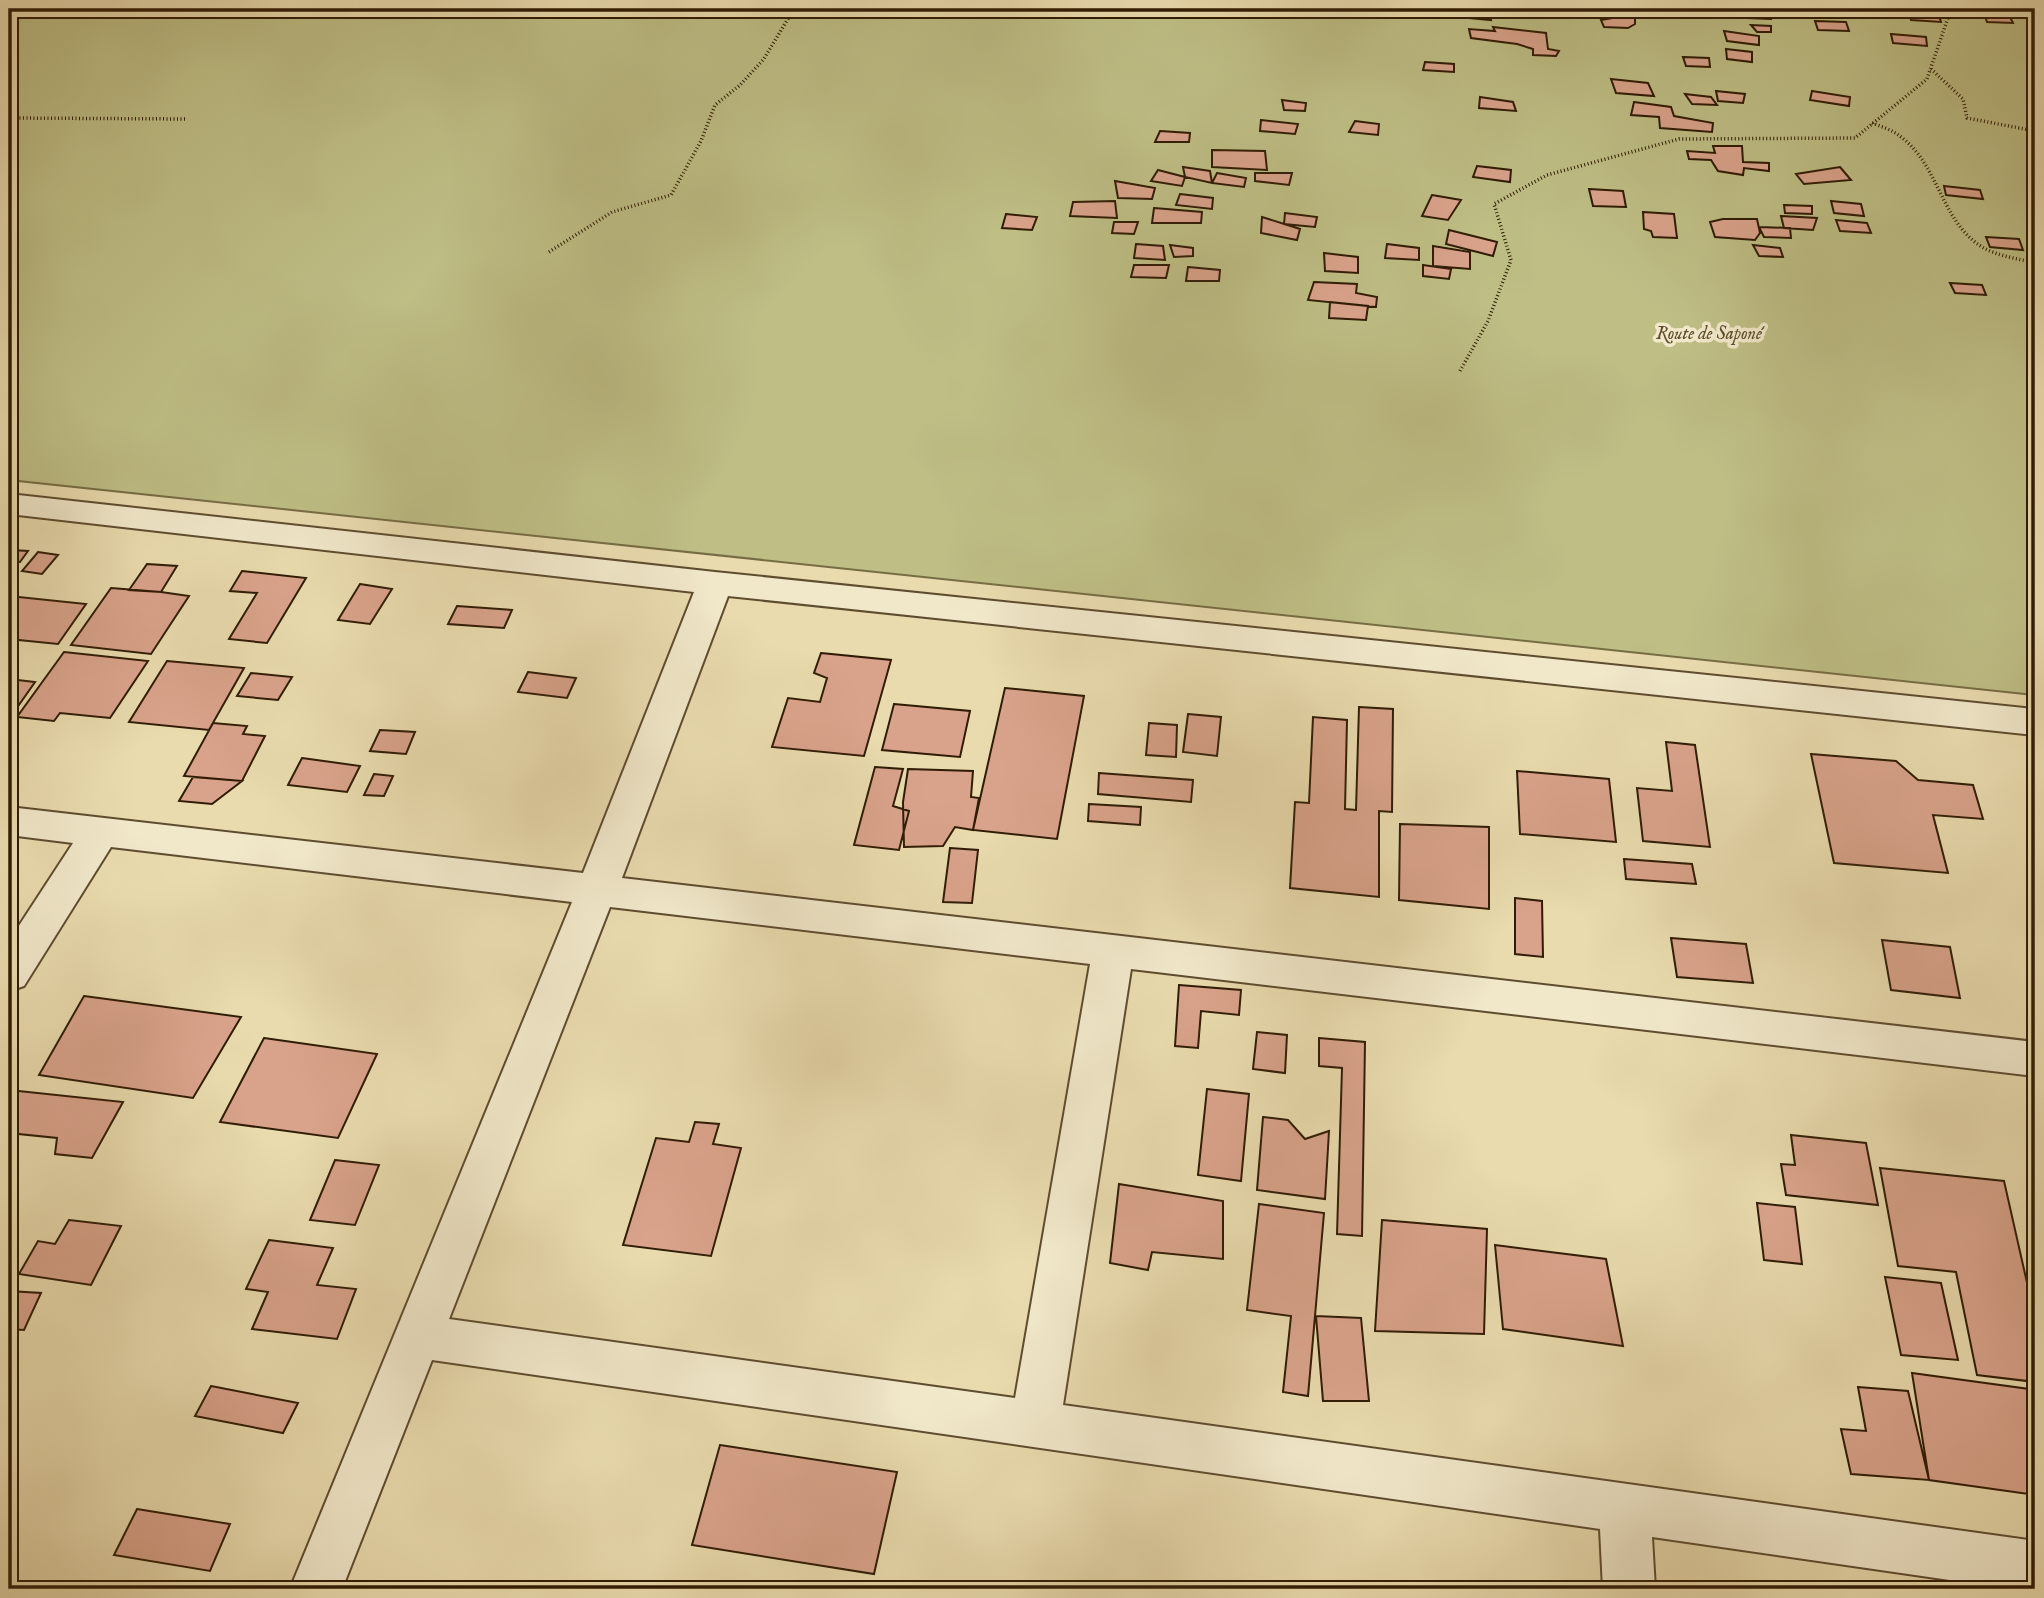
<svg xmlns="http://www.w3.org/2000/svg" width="2044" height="1598" font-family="'IM FELL English',serif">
	<rect width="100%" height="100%" fill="#e9dbae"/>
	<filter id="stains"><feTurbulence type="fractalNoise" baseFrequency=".00286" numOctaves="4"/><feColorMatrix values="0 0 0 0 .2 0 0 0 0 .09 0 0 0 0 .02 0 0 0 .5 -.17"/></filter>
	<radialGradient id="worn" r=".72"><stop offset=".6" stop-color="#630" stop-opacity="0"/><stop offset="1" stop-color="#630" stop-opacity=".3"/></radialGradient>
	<!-- green -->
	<path fill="#bebe85" stroke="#776d45" stroke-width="2" d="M9,9H2035V695L9,480Z"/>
	<!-- building -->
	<path fill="#d9a38b" stroke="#301c05" stroke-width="2" d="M1446,9L1489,12L1491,20L1448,16Z
		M1491,9H1511V16L1490,14H1495Z
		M1568,9H1597L1596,16L1570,14Z
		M1741,9L1770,12L1771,19L1747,18Z
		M1612,11L1635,12V24L1628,28L1604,27L1601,20L1613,18Z
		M1908,11L1938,13L1941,22L1911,20Z
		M1984,13L2009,15L2013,23L1987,22Z
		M1815,21L1846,22L1849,31L1818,30Z
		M1751,25L1771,26V32H1757Z
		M1493,27L1546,33L1548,49L1559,51L1556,56L1533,55V49L1517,44L1471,38L1469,29L1495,31Z
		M1724,31L1759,36V45L1727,41Z
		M1891,34L1926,37L1927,46L1893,43Z
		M1726,49L1752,52V62L1727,59Z
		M1683,57L1709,58L1710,67L1686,66Z
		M1425,62L1454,64V72L1423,70Z
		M1611,79L1648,83L1654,96L1616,93Z
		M1716,91L1745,94L1743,103L1718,101Z
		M1812,91L1850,97L1849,106L1810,100Z
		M1685,94L1711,97L1717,105L1692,104Z
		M1480,97L1513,102L1516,111L1479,108Z
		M1282,100L1306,103L1305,111L1284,110Z
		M1634,102L1671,107L1674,116L1713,123L1712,132L1660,128L1659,117L1631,115Z
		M1261,120L1298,124L1295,134L1260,131Z
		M1355,121L1379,124L1378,135L1349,132Z
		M1160,131L1190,133L1189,142H1155Z
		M1713,146H1742L1743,162L1769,163V171L1744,168L1743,175L1718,171L1711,160L1689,159L1687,151L1715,153Z
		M1212,150L1265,151L1267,170L1212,167Z
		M1477,166L1511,170L1510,182L1473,177Z
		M1183,167L1210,171L1212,183L1185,177Z
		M1840,167L1851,180L1804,184L1796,174Z
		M1158,170L1185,177L1182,186L1151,181Z
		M1217,173L1246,178L1244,187L1212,183Z
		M1255,173H1292L1289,185L1255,181Z
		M1115,181L1155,188L1152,199L1118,198Z
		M1944,186L1980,190L1983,199L1946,195Z
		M1589,189L1623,191L1626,207L1593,206Z
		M1180,194L1213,198L1212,209L1176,205Z
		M1432,195L1461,200L1448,220L1422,216Z
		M1115,201L1117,218L1070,216L1073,202Z
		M1831,201L1861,204L1864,216L1834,213Z
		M1784,205L1812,206V214L1785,213Z
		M1154,208L1202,212L1201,223H1152Z
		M1643,212L1674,214L1677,238L1653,237L1651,231L1644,229Z
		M1285,213L1317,217L1315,227L1284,224Z
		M1006,214L1037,217L1032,230L1002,228Z
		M1781,216L1817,218L1813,230L1784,228Z
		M1262,217L1300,229L1297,240L1261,233Z
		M1723,219H1757L1760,233L1755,240L1715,237L1710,222Z
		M1836,220L1867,223L1871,233L1840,231Z
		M1114,222H1138L1134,234L1112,233Z
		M1759,227L1790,228L1791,238L1764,237Z
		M1449,230L1497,242L1493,256L1446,244Z
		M1986,237L2019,239L2023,250L1990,247Z
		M1136,244L1163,246L1165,260L1134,258Z
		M1387,244L1419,248V260L1385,258Z
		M1170,245L1193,248V256L1174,257Z
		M1753,245L1780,248L1783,257L1759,256Z
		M1433,246L1470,252V269L1433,266Z
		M1324,253L1358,257V273L1325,271Z
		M1134,265H1169L1166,278L1131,277Z
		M1423,265L1451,269L1449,279L1423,276Z
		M1188,267L1220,270L1219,281H1186Z
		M1314,282L1357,284L1356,293L1377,297L1376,307L1308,300Z
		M1950,283L1982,285L1986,295L1955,293Z
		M1330,302L1368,306L1366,320L1329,318Z
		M11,550L28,551L20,562L9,561Z
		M38,552L58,555L42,574L22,571Z
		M147,564L177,566L161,592L129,590Z
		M242,571L306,578L267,643L229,639L257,593L230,591Z
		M360,584L392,589L370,624L338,620Z
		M111,588L161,592L189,596L151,654L71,645Z
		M9,596L86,604L58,644L9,639Z
		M457,606L512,610L504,628L448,624Z
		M64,652L148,661L110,718L60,713L54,721L17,717Z
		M821,653L891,660L864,756L772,747L788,698L820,702L827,678L814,673Z
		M167,661L244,668L209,730L129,722Z
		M528,672L576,678L567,698L518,692Z
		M251,673L292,677L278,700L237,696Z
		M9,679L35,682L9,719Z
		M1005,688L1084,696L1057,839L973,830Z
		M894,704L970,711L960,757L882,750Z
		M1359,707L1393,709L1392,812L1379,811V897L1290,888L1295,802L1309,803L1313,717L1347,720L1345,809L1356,810Z
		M1188,714L1221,717L1217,756L1183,752Z
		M213,723L247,726L243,734L265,736L242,781L184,776Z
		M1149,723L1177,725L1176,757L1146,755Z
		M380,730L415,732L406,754L370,751Z
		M1666,742L1695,745L1710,847L1643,841L1637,788L1672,791Z
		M1811,754L1896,761L1918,780L1973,785L1983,819L1933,815L1948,873L1834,863Z
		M302,758L360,766L347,792L288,785Z
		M875,767L903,769L893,806L909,811L899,850L854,845Z
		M908,769L973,771L971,797L979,798L973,830L955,827L943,846L904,847L903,802Z
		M1517,771L1609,779L1616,842L1520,834Z
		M1099,773L1193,780L1191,802L1098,794Z
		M374,774L393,776L384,796L364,795Z
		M193,777L242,781L212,804L179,801Z
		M1089,804L1141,807L1140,825L1088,821Z
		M1400,824L1489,827V909L1399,900Z
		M950,848L978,850L972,903L943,902Z
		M1624,859L1692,864L1696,884L1626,879Z
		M1515,898L1542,901L1543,957L1515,954Z
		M1671,938L1746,944L1753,983L1677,977Z
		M1882,940L1950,947L1960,998L1891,990Z
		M1179,985L1241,990L1239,1015L1201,1011L1198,1048L1175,1046Z
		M84,996L241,1017L193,1098L39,1075Z
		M1257,1032L1287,1035L1285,1073L1253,1069Z
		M264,1038L377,1054L338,1138L220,1122Z
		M1319,1038L1365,1042L1362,1236L1337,1234L1342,1068L1319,1066Z
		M1207,1089L1249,1094L1241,1181L1198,1175Z
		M9,1090L123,1102L92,1158L55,1154L57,1138L9,1133Z
		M1263,1117L1288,1120L1305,1139L1329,1131L1325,1199L1257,1190Z
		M695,1122L719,1124L713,1144L741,1148L711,1256L623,1245L656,1138L689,1142Z
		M1791,1135L1866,1143L1878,1205L1786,1195L1781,1164L1795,1165Z
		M335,1160L379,1165L355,1225L310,1220Z
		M1880,1168L2004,1181L2035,1318V1382L1977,1375L1956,1272L1898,1266Z
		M1119,1184L1223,1201V1259L1152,1252L1148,1270L1110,1263Z
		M1757,1203L1795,1207L1802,1264L1764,1260Z
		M1259,1204L1324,1213L1308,1396L1283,1392L1291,1316L1247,1310Z
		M69,1220L121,1226L91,1285L19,1274L38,1241L55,1244Z
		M1382,1220L1487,1229L1484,1334L1375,1331Z
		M269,1240L333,1248L317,1285L356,1289L337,1339L252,1329L268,1292L246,1289Z
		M1495,1245L1606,1259L1623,1346L1503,1329Z
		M1885,1277L1941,1283L1958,1360L1901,1355Z
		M9,1291L41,1293L24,1330L9,1329Z
		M1316,1316L1361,1318L1369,1401H1323Z
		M1912,1373L2029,1389L2035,1419V1495L1929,1480Z
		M211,1386L298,1403L283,1433L195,1416Z
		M1858,1387L1908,1391L1929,1480L1851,1474L1841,1429L1866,1431Z
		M720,1445L897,1472L874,1574L692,1545Z
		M137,1509L230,1524L210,1571L114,1555Z"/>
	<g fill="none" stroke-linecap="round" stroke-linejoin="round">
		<!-- minor casing -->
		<g stroke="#5e4c2f" stroke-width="4">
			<path id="minor" d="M9,494L715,572L2035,709V735L728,596L622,878L2035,1042V1076L1131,969L1063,1405L2035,1541V1589H2012L1652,1537L1655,1589H1603L1600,1529L432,1360L342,1589H290L572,902L111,847L24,986L9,991V941L73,843L9,835V807L583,873L694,592L9,514ZM610,907L1090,964L1015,1398L449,1319Z"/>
		</g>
		<!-- path -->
		<path stroke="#301c05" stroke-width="3.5" stroke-dasharray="1 2.5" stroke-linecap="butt" d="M1931,69L1963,99L1967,118L2035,131
			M9,118L187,119
			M1872,123C1882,127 1893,130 1901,137C1938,164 1941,219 1979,245C1995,256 2016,258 2035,263
			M549,252L612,212L671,195L701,141L715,105L740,85L763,60L794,9
			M1460,371L1488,321L1511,260L1494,204L1547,175L1679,139L1855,138L1927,79L1951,9"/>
		<!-- minor -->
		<use href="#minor" fill="#f1e8ca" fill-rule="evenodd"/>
	</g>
	<g text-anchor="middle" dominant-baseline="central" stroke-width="7" stroke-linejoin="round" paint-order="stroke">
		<!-- far-park labels -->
		<g font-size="18" font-style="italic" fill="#5b4d2b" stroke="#f1e8ca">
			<text x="1709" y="334">Route de Saponé</text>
		</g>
	</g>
	<!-- margin -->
	<rect width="2044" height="1598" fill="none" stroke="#e9dbae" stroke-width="35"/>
	<rect x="10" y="10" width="2023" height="1577" fill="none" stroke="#301c05" stroke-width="3.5"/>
	<rect x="18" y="18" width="2009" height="1563" fill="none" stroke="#301c05" stroke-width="2"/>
	<rect width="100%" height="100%" filter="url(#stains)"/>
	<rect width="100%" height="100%" fill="url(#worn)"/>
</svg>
